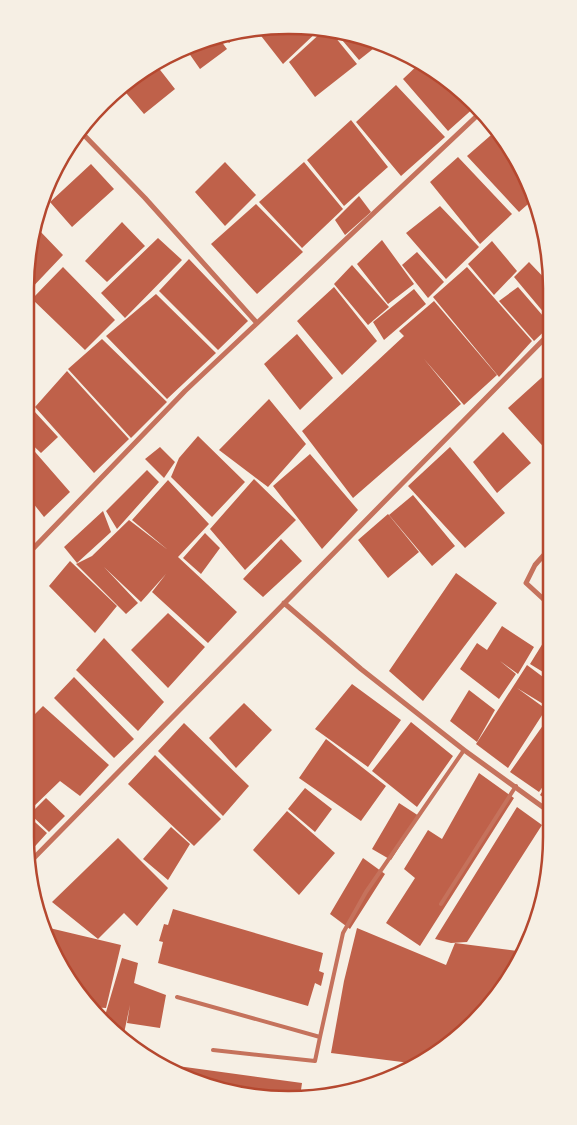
<svg xmlns="http://www.w3.org/2000/svg" width="577" height="1125" font-family="Signika,sans-serif">
	<rect width="100%" height="100%" fill="#f6efe4"/>
	<!-- building -->
	<path fill="#bf614a" d="M305,26L320,29L283,64L258,32Z
		M324,30L331,32L357,64L315,97L289,62Z
		M240,34L229,43L223,36Z
		M337,34L378,45L359,60Z
		M218,37L227,49L200,69L186,49L204,39Z
		M421,62L449,80L476,106L448,131L403,79Z
		M157,66L175,89L144,114L121,87Z
		M396,85L445,137L401,176L356,122Z
		M351,120L388,167L344,206L307,160Z
		M498,129L532,187L535,198L519,212L467,156Z
		M458,157L512,214L480,244L430,182Z
		M225,162L256,195L225,226L195,192Z
		M304,162L343,209L302,248L259,202Z
		M91,164L114,189L72,227L50,202Z
		M359,196L371,212L345,235L335,220Z
		M256,204L303,252L257,294L211,244Z
		M440,206L479,247L446,279L406,233Z
		M122,222L145,246L107,282L85,261Z
		M37,228L63,255L26,294V272Z
		M158,238L182,260L125,318L101,293Z
		M382,240L414,284L388,304L357,264Z
		M492,241L517,271L494,295L468,264Z
		M417,252L444,282L428,298L402,265Z
		M189,259L248,321L218,350L159,291Z
		M529,262L550,284V320L514,277Z
		M352,265L389,307L368,325L334,284Z
		M63,267L115,320L85,350L32,299Z
		M467,267L532,341L499,377L433,297Z
		M334,287L377,341L342,375L297,321Z
		M518,287L550,324V326L534,341L499,301Z
		M414,289L426,304L384,340L373,322Z
		M156,294L216,353L167,399L106,336Z
		M434,301L497,375L464,405L424,359L461,404L353,498L302,431L404,336L399,331Z
		M297,334L333,378L300,410L264,364Z
		M102,339L167,402L131,438L68,369Z
		M550,370V454L508,408Z
		M67,371L129,439L94,473L35,407Z
		M269,399L306,444L268,487L219,450Z
		M34,411L58,437L41,453L25,438V419Z
		M503,432L531,463L497,493L473,462Z
		M198,436L245,482L212,517L171,477L179,458Z
		M29,445L70,492L44,517L29,498L25,501V448Z
		M160,447L175,462L164,478L145,459Z
		M450,447L505,513L465,548L408,486Z
		M310,454L358,510L322,549L273,486Z
		M147,470L159,482L117,529L106,511Z
		M254,479L296,520L245,570L210,529Z
		M168,480L209,524L178,557L237,612L208,643L152,592L166,574L141,602L104,567L138,603L126,614L76,564L92,556L129,520L168,550L132,520Z
		M413,495L455,546L432,566L389,515Z
		M103,511L111,532L77,563L64,547Z
		M388,514L419,552L388,578L358,540Z
		M205,533L220,548L201,574L183,558Z
		M281,539L302,561L263,597L243,579Z
		M70,561L117,606L95,633L49,586Z
		M456,573L497,603L423,701L389,671Z
		M168,613L205,647L168,688L131,650Z
		M502,626L534,647L518,674L500,661L516,674L499,699L460,669L477,643L487,650Z
		M551,630V677L530,664Z
		M104,638L164,702L138,731L76,670Z
		M527,665L551,683V702L548,707L517,688L546,709L508,768L476,744Z
		M74,677L134,739L114,758L54,698Z
		M352,684L401,720L368,767L315,729Z
		M469,690L495,710L477,742L450,721Z
		M244,703L272,730L236,768L209,738Z
		M43,706L109,765L80,796L60,781L29,811L25,807V724Z
		M551,714V775L539,792L510,772Z
		M411,722L453,756L417,807L372,771Z
		M184,723L249,786L223,816L158,751Z
		M326,739L386,786L361,821L299,778Z
		M155,755L221,819L194,846L128,784Z
		M479,773L514,798L420,946L386,923L415,878L404,869L428,830L442,839Z
		M551,778V803L540,795Z
		M305,788L332,809L315,832L288,809Z
		M46,798L65,816L49,832L30,814Z
		M399,803L419,816L391,860L372,849Z
		M517,807L542,825L467,942L451,943L435,939Z
		M287,811L335,853L299,895L253,850Z
		M25,813L47,833L28,854L25,836Z
		M171,827L190,844L168,880L143,859Z
		M118,838L168,888L137,926L124,913L98,939L52,902Z
		M363,858L385,874L350,929L330,914Z
		M173,909L323,953L319,971L324,973L321,986L315,983L308,1006L158,963L163,942L159,941L164,924L168,925Z
		M41,926L121,945L106,1008L90,1007L80,997Z
		M357,928L446,965L455,943L525,952L475,1023L418,1064L331,1053L344,981Z
		M122,958L138,963L134,983L166,995L160,1028L127,1023L130,1005L123,1038L104,1019Z
		M163,1064L302,1083L300,1097L237,1095Z
		M318,1089L343,1092L323,1098H317Z"/>
	<g fill="none" stroke-linecap="round" stroke-linejoin="round">
		<!-- path -->
		<path stroke="#b5482f" stroke-width="3" d="M490,127L507,145"/>
		<!-- service -->
		<path stroke="#c5725c" stroke-width="4" d="M441,904L516,786
			M177,997L320,1037L343,933L366,892L464,750
			M213,1050L315,1061L320,1037"/>
		<!-- minor -->
		<path stroke="#c5725c" stroke-width="5" d="M82,133L145,198L257,323
			M551,547L535,565L526,583L551,606
			M25,557L185,391L481,112
			M284,603L361,669L464,750L551,813
			M29,863L550,333"/>
	</g>
	<!-- crop -->
	<path d="M0 0H577V1125H0ZM288 34H289A254 254 0 0 1 543 288V837A254 254 0 0 1 289 1091H288A254 254 0 0 1 34 837V288A254 254 0 0 1 288 34Z" fill="#f6efe4" fill-rule="evenodd"/>
	<path fill="none" stroke="#b5482f" stroke-width="2.5" d="M288 34H289A254 254 0 0 1 543 288V837A254 254 0 0 1 289 1091H288A254 254 0 0 1 34 837V288A254 254 0 0 1 288 34Z"/>
</svg>
